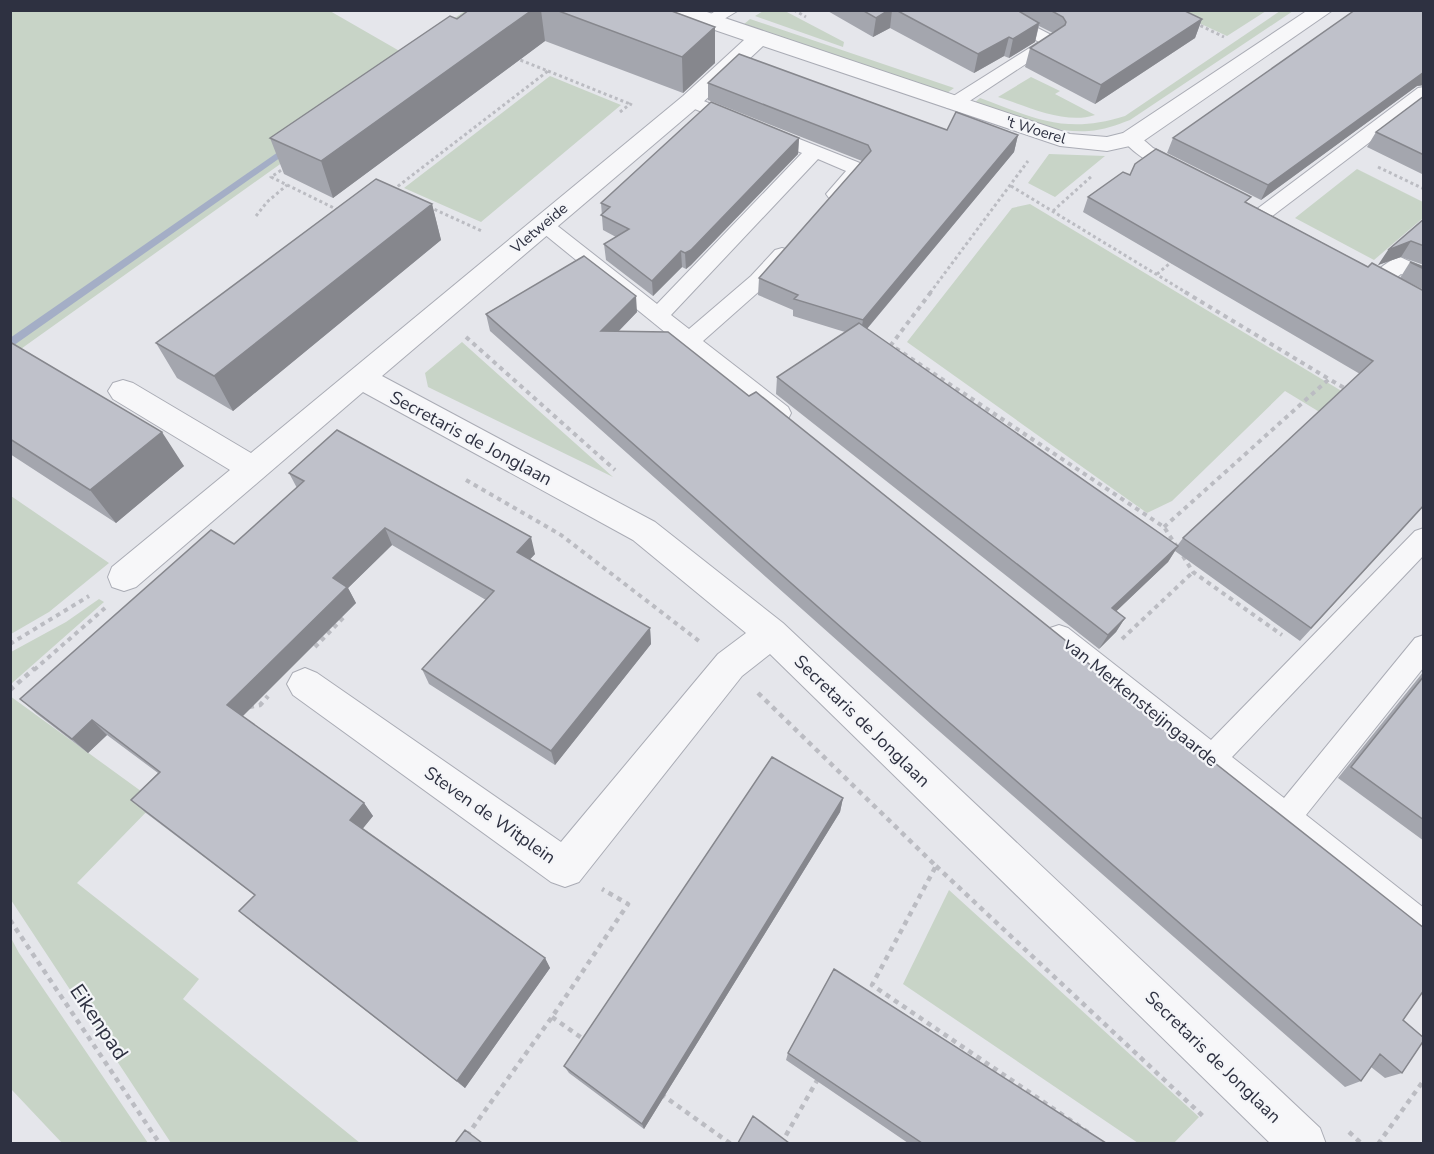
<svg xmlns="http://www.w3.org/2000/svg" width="1434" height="1154" font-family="'Nunito Sans',sans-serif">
	<rect width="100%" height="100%" fill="#e5e6eb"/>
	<!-- green -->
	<path fill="#c8d4c7" d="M765,10L785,11L844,42L843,47L755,16Z
		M10,11H330L403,53L465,11H495L11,356Z
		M1173,11H1266L1227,36Z
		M1280,11H1293L1130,120C1117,125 1103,130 1089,131C1050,134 1010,115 974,103L980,98C1035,118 1065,135 1125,116Z
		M750,19L954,88L947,93L743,25Z
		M550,76L621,105L481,222L404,188Z
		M1031,77L1060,91L1055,94L1095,115C1065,125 1027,106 998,97Z
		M1049,154L1105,156L1055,197L1028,183Z
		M1357,169L1423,202V218L1374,260L1295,218Z
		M1030,204L1423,440V475L1285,391L1172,501L1147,513L907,342L1012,208Z
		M462,342L613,477L428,387L425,373Z
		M11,496L109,563L49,612L11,634Z
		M99,599L104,602L11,684V652L66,622Z
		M10,696L156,802L77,883L199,979L183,999L360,1143H171L11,900Z
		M949,890L1199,1117L1174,1143H1138L903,984Z
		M11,938L19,953L148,1143H62L11,1089Z"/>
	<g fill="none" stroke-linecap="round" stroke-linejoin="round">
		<!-- stream -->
		<path fill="#a4aec6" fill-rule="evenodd" d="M291,143L294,144V148L10,348V338Z"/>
		<!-- lane casing -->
		<g stroke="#aaacb5" stroke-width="2">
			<path id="lane" d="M717,10H739L714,25H702L700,21Z
				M982,10H1003L1057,38L1059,42L959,108H947L944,104L947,100L1039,42Z
				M1424,87V101L1271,217L1264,219L1257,217L1254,213L1257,209L1418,88Z
				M691,96L865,165L867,169C859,182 846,203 829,198L826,194L846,171L818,159L671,315L689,329L751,276L775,250L782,248L789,250L792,255L789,260L765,286L703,341L788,407L791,413L788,419L780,422L772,419L533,225L536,220L543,219L550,220L657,304L802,153L685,105L682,101L685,97Z
				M1131,133L1138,135L1153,148L1188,166L1190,170L1188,174C1170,179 1132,153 1122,139L1124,135Z
				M1400,257L1424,268V284L1401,274C1392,281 1386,287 1374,284L1371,279C1377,269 1389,260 1400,257Z
				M1424,528V555L1232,757L1284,798L1415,638L1424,635V667L1306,815L1424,908V943L1413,939L1050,644L1046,636L1050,628L1059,625L1068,628L1211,740L1415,531Z"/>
		</g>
		<!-- street casing -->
		<g stroke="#aaacb5" stroke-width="2">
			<path id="street" d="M669,10H701L1070,134L1107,137L1123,133L1308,10H1333L1139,144L1107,151L1060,146L763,46L699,106L382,376L655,522L783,623L1320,1128L1326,1144H1271L770,654L742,676L579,882L565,887L551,882L293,695L287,684L293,673L305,668L317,673L561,842L718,654L746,633L633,540L363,392L136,587L124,591L112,587L108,577L112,567L230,470L113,399L108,391L113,383L123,380L133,383L251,453L683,96L744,40L671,15Z"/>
		</g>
		<!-- path-far2 -->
		<path stroke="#bbbcc2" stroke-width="3" stroke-dasharray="3 3" stroke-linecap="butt" d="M794,10L806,17
			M1195,23L1224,37
			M548,71L630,104
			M620,112L630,104L634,106
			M286,167L271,177L340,211
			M1378,167L1424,189
			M1011,186L1187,293
			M393,190L548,71L515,58
			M429,207L482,231
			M1053,211L1093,175
			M256,216L267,202L287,185
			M1157,274L1174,260
			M930,293L1028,161"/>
		<!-- path-far1 -->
		<path stroke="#bbbcc2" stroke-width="4" stroke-dasharray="4.5 4.5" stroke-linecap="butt" d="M931,292L891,345L1164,527L1177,547
			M1185,292L1329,379
			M466,337L615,470
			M466,480L561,535L699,641
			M1164,527L1329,379L1346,389
			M1183,556L1193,572L1282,635
			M1122,639L1193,572
			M10,644L89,596
			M315,647L344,617L338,613
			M34,670L105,608"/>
		<!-- path -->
		<path stroke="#bbbcc2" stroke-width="4.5" stroke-dasharray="5 5" stroke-linecap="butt" d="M10,690L35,668
			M758,693L936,866L872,985L1092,1135
			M249,707L260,705L268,696
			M936,866L1205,1118
			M10,920L160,1144
			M552,1017L586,1041
			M661,1094L731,1144
			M1349,1132L1362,1144
			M461,1144L552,1017L628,904L602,889
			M781,1144L819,1077
			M1378,1144L1424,1080"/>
		<!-- lane -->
		<use href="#lane" fill="#f7f7f9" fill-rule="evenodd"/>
		<!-- street -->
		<use href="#street" fill="#f7f7f9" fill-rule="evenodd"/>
	</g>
	<!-- wall -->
	<path fill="#a4a6ae" d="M469,10H669L715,27V63L683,93L545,41L333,198L284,174L270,138Z
		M826,10H1183L1202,19L1195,38L1095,104L1025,67L1030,48L1053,33L1039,26L1035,42L1009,58L1004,56L974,73L890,28L873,37Z
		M1424,10V85L1417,86L1261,200L1167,153L1173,138Z
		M708,83L947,130L1018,135L1014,152L867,329L1177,546L1183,538L1360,374L1083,212L1088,197L1130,175L1248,203L1368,267L1424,506L1300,641L1175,551L1168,562L1116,611L1125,618L1116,632L1099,649L776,394L777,377L845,332L793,316V310L758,295L759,278L862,161L708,100Z
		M1424,96V175L1367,147L1376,132Z
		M799,138L798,154L691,265L686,269L682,267L653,296L606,260L604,244L616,237L603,230L601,203Z
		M432,204L441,240L233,411L177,378L156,343Z
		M1424,219V265L1401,257L1378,265Z
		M1410,262L1424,267V290L1400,278Z
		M637,312L618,332L749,396L1086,657L1084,660L1403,1020L1402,1073L1385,1078L1371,1067L1361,1081L1345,1087L931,724L490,331L486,314Z
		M10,342L184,466L116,523L10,454Z
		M289,473L535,554L530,559L650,628L651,644L555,765L429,684L422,669L486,600L392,545L348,588L356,603L242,716L364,803L373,816L363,828L545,958L550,968L465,1088L252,922L254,895L146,813L131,800L158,773L107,735L88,753L37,714L20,699L234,544L297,488Z
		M1424,671V841L1338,778Z
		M843,798L840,812L644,1129L569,1073L564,1066Z
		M788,1053L1106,1143H908L786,1060Z"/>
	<!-- shaded-wall -->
	<path fill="#86878d" d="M532,10H541L545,41L333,198L321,161Z
		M889,10H892L890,28L873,37L876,18Z
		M1202,19L1195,38L1095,104L1101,85Z
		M1039,23L1035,42L1009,58L1013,39Z
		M715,27V63L683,93L682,57Z
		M1009,37L1004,56L974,73L978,54Z
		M1424,72V85L1417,86L1261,200L1268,185Z
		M1018,135L1014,152L860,337L863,320Z
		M799,138L798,154L691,265L686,269L685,253Z
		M432,204L441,240L233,411L214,376Z
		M1411,241L1401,257L1378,265L1388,250Z
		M681,251L682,267L653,296L652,281Z
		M636,296L637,312L603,347L601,331Z
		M162,432L184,466L116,523L90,490Z
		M385,528L392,545L348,588L356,603L239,720L227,705L333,578Z
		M531,537L535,554L521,569L517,552Z
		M1178,546L1168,562L1104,623L1112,608Z
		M1125,618L1116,632L1099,649L1108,635Z
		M650,628L651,644L555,765L551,751Z
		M92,720L107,735L88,753L72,739Z
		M843,798L840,812L644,1129L642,1124Z
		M364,803L373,816L360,832L350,820Z
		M545,958L550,968L465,1088L457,1081Z"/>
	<!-- building -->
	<path fill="#bfc1ca" stroke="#86878d" stroke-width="1.5" d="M469,10H532L321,161L270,138L450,16L457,19Z
		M556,10H669L715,27L682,57Z
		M862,10H889L876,18Z
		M896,10H1017L1039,23L1013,39L1009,37L978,54Z
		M1050,10H1183L1202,19L1101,85L1030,48L1065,25L1066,22L1063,17Z
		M1355,10H1424V72L1268,185L1173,138Z
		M739,54L947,130L956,112L1018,135L863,320L794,299L798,295L759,278L871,151L868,145L708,83Z
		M1424,96V155L1376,132Z
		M711,102L799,138L691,250L685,253L681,251L652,281L604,244L629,229L601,215L610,207L601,203Z
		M1156,149L1251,197L1245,202L1368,267L1372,263L1424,291V505L1311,628L1183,538L1373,361L1088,197L1123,172L1130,175L1135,164Z
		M376,179L432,204L214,376L156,343Z
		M1424,219V246L1411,241L1388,250Z
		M584,256L636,296L601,331L668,332L749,396L756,392L1086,657L1083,659L1424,928V990L1403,1020L1424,1038V1040L1402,1073L1380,1054L1361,1081L936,711L486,314Z
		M1410,262L1424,267V269Z
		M859,323L1178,546L1112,608L1125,618L1108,635L777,377Z
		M10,342L162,432L90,490L10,439Z
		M337,430L531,537L517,552L650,628L551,751L422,669L494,591L385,528L333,578L347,587L227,705L364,803L350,820L545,958L457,1081L239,911L255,895L131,800L160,772L92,720L72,739L20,699L211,530L234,544L304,481L289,473Z
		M1424,676V820L1351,767Z
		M772,757L843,798L642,1124L564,1066Z
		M834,969L1106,1143H922L788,1053Z
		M753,1116L789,1143H738Z
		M465,1130L482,1143H455Z"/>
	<g text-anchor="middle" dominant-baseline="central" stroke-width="4.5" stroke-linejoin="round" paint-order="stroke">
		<!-- far-street labels -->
		<g font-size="15" fill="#2e3141" stroke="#f4f5f8">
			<text transform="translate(1036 130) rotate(17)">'t Woerel</text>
			<text transform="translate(539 228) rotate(-40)">Vletweide</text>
		</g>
		<!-- street labels -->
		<g font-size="18" fill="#2e3141" stroke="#f4f5f8">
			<text transform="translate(471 438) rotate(28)">Secretaris de Jonglaan</text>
			<text transform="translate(1141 702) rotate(39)">van Merkensteijngaarde</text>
			<text transform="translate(862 721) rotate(44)">Secretaris de Jonglaan</text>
			<text transform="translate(490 815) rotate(35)">Steven de Witplein</text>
			<text transform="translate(1213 1057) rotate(44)">Secretaris de Jonglaan</text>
		</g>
		<!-- near-street labels -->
		<g font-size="21" fill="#2e3141" stroke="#f4f5f8">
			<text transform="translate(99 1022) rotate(56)">Eikenpad</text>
		</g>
	</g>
	<!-- border -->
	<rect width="1434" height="1154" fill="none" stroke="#2e3141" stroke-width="24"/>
</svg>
